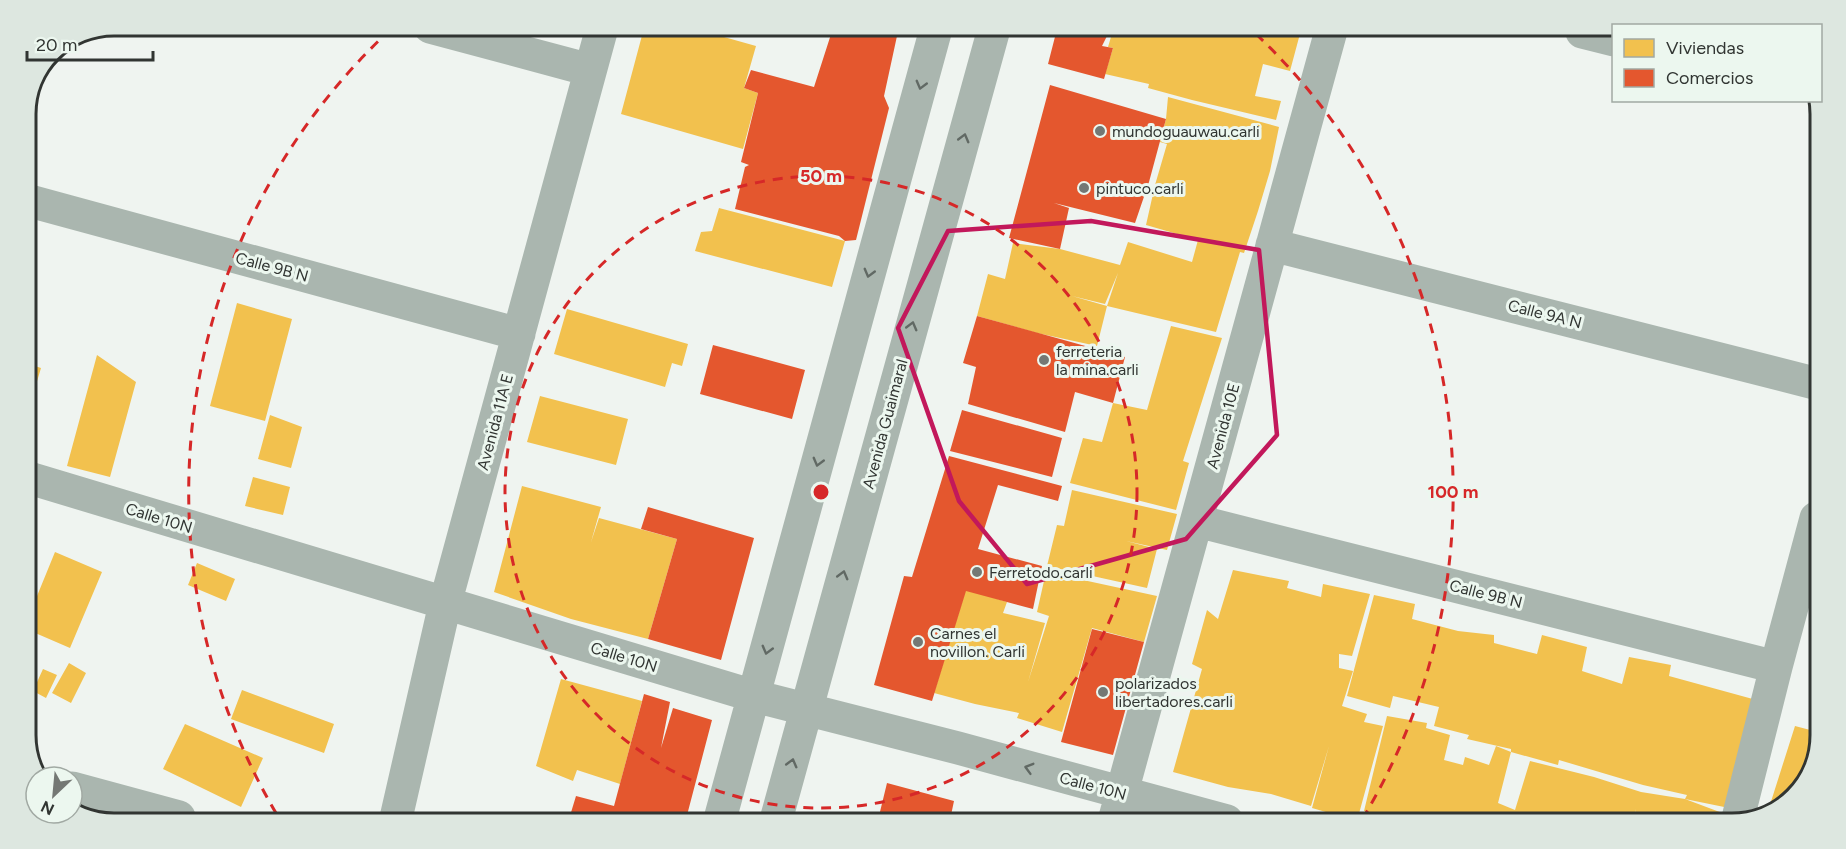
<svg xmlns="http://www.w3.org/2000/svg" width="1846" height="849" font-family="Figtree,sans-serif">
	<defs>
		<pattern id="park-tufts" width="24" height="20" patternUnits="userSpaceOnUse" patternTransform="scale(1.5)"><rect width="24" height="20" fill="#c5f2d5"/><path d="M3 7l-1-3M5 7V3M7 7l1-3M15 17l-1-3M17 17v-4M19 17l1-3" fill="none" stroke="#aad0b7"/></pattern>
	</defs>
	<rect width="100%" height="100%" fill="#eff4f0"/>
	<!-- park -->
	<path fill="url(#park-tufts)" d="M1115,804L1183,821H1111Z"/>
	<!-- homes -->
	<path fill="#f2c14e" d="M644,28H692L756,46L744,88L758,93L743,149L621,114Z
		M1113,30H1301L1290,71L1263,64L1255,96L1281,101L1276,120L1192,100L1148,88L1149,84L1105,74L1113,48L1108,47Z
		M1168,97L1279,127L1270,171L1258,211L1244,253L1240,252L1216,332L1107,306L1118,273L1105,304L1072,296L1107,306L1097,346L1037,333L977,316L988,274L1005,279L1013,243L1060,249L1120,265L1128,242L1192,262L1198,240L1146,225L1155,185L1167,144L1160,142L1166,119Z
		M719,208L845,241L832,287L695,251L701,232L712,231Z
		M237,303L292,319L265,421L210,406Z
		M567,309L688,344L682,366L672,363L665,387L554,354Z
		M1171,326L1222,338L1183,461L1189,463L1176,510L1070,483L1083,438L1102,442L1113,403L1147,410Z
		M97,355L136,382L110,477L67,466Z
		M26,363L41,368L26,418Z
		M540,396L628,419L616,465L527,442Z
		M270,415L302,427L291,468L258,459Z
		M253,477L290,487L283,515L245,506Z
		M522,486L601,507L591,542L599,518L677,539L648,639L571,619L494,592Z
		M1072,490L1177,514L1167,550L1126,541L1157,549L1147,588L1047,566L1057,525L1064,526Z
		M55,552L102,572L70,648L26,629V623Z
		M197,563L235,579L226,601L188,585Z
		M1233,570L1289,581L1287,588L1321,597L1323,584L1370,594L1352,656L1339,654V668L1353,671L1342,706L1367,714L1364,722L1383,726L1357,821L1312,808L1329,746L1311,806L1271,794L1228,787L1173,772L1202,669L1192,664L1207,610L1218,619Z
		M1046,572L1157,596L1144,642L1092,628L1062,732L1017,718L1019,713L975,704L934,693L966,589L1007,602L1003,613L1045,623L1028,682L1049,616L1037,612Z
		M1374,595L1415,604L1412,619L1458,631L1494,635V643L1537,654L1542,635L1587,647L1582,671L1622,684L1629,657L1671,665L1669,676L1760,701L1734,809L1685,799L1687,795L1643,785L1559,760L1558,765L1511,752V749L1467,739L1469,735L1434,726L1439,707L1393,696L1390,708L1347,696Z
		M69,663L86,673L71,703L52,693Z
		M43,669L57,675L46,698L33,691Z
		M561,679L642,701L620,784L577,770L573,781L536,766Z
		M242,690L334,724L324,753L231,719Z
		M1387,716L1427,723L1426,728L1450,735L1444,760L1463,765L1465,757L1489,765L1496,746L1511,752L1498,803L1515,810L1530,761L1594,777L1641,792L1685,799L1725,814L1723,823H1633L1636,809L1632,823L1400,822L1401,820L1364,811Z
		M185,724L263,758L241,807L163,769Z
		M1795,726L1814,731V769L1782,808L1768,811Z"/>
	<!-- shops -->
	<path fill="#e4572e" d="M833,28L906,29L904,36H897L884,96L889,108L856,240L845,241L839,236L735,209L745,167L749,165L741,162L758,93L744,88L751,70L814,87Z
		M1057,29L1110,30L1102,46L1113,48L1104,79L1048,64Z
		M1050,85L1166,119L1149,182L1135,223L1054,203L1069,208L1060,249L1009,238Z
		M977,316L1125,357L1113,403L1075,392L1065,432L968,404L976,367L963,363Z
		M713,345L805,370L792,419L700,394Z
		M962,410L1062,438L1052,477L950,451Z
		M949,456L1062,486L1058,501L998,485L978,549L1042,566L1033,609L966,591L932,701L874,685L904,576L912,577Z
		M648,507L754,538L721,660L648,639L677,539L641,529Z
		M1092,629L1144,642L1113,755L1061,742Z
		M644,694L670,702L661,748L673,708L712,720L686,819H569L576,796L614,806Z
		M887,783L954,801L950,820H878Z"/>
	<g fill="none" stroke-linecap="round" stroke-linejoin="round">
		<!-- minor -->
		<path stroke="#aab6af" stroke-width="33" d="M430,27L590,70
			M1582,32L1614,40
			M26,200L519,334
			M1272,245L1818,384
			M26,477L754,696L958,748L1227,821
			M1197,521L1776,667
			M72,788L179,817
			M396,818L445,604L602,28
			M720,819L936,29
			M776,820L994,29
			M1114,821L1331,31
			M1737,822L1776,667L1816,518"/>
	</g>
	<!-- one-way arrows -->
	<defs><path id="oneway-chevron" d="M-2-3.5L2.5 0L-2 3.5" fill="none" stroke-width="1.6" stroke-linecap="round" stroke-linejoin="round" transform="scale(1.5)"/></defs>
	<g stroke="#616964">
		<use href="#oneway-chevron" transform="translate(921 85) rotate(105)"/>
		<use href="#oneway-chevron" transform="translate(964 138) rotate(-75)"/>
		<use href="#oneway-chevron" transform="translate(869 273) rotate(105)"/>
		<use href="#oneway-chevron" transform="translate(912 326) rotate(-75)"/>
		<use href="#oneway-chevron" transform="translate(818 462) rotate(105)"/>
		<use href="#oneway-chevron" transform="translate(843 575) rotate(-75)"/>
		<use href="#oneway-chevron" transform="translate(767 650) rotate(105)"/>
		<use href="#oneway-chevron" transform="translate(792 763) rotate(-75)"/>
		<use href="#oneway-chevron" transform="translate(1029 768) rotate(-164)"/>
	</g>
	<!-- marked area -->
	<path fill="none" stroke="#c2185b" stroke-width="4.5" stroke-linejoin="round" d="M1091,221L1259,250L1277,435L1186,539L1027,584L959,501L898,328L948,231Z"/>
	<!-- distance rings -->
	<g fill="none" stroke="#d62828" stroke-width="3" stroke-dasharray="10 8">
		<circle cx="821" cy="492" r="316"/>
		<path d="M276 813A632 632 0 0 1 390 30M1256 34A632 632 0 0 1 1363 818"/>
	</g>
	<!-- markers -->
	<g fill="#747874" stroke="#ecf7ef" stroke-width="2">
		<circle cx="1100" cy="131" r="6"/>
		<circle cx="1084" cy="188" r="6"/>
		<circle cx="1044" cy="360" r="6"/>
		<circle cx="977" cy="572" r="6"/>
		<circle cx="918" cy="642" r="6"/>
		<circle cx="1103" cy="692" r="6"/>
	</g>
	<g text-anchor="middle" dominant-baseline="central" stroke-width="6" stroke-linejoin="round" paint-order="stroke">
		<!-- poi labels -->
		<g font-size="16" fill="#313532" stroke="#ecf7ef" text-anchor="start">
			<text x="1112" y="131">mundoguauwau.carli</text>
			<text x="1096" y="188">pintuco.carli</text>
			<text x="1056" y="351">ferreteria<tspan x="1056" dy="18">la mina.carli</tspan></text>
			<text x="989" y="572">Ferretodo.carli</text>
			<text x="930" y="633">Carnes el<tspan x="930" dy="18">novillon. Carli</tspan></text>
			<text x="1115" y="683">polarizados<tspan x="1115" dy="18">libertadores.carli</tspan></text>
		</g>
		<!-- street labels -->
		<g font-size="16" fill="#313532" stroke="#ecf7ef">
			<text transform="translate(272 267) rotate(15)">Calle 9B N</text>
			<text transform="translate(1545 314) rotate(14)">Calle 9A N</text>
			<text transform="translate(495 422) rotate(-75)">Avenida 11A E</text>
			<text transform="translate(885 424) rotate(-75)">Avenida Guaimaral</text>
			<text transform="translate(1223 426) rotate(-75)">Avenida 10E</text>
			<text transform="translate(159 518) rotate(17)">Calle 10N</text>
			<text transform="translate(1486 594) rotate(14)">Calle 9B N</text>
			<text transform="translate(624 657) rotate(17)">Calle 10N</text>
			<text transform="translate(1093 786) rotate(15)">Calle 10N</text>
		</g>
	</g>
	<!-- crop -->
	<path d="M0 0H1846V849H0ZM114 36H1732A78 78 0 0 1 1810 114V735A78 78 0 0 1 1732 813H114A78 78 0 0 1 36 735V114A78 78 0 0 1 114 36Z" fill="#dde7e0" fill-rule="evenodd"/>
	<path fill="none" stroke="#313532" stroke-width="3" d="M114 36H1732A78 78 0 0 1 1810 114V735A78 78 0 0 1 1732 813H114A78 78 0 0 1 36 735V114A78 78 0 0 1 114 36Z"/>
	<circle cx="821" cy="492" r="9" fill="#d62828" stroke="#ecf7ef" stroke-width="3"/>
	<g font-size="18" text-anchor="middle" font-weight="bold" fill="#d62828" stroke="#ecf7ef" stroke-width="6" stroke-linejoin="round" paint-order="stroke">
		<text x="821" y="182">50 m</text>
		<text x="1453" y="498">100 m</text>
	</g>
	<!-- legend -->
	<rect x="1612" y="24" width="210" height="78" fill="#ecf7ef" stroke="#a1a9a3" stroke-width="1.5"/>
	<rect x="1624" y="39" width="30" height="18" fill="#f2c14e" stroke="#a1a9a3" stroke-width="1.5"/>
	<text x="1666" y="54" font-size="18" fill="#313532">Viviendas</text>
	<rect x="1624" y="69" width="30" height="18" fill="#e4572e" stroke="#a1a9a3" stroke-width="1.5"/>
	<text x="1666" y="84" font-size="18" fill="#313532">Comercios</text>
	<!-- north arrow -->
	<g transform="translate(54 795) rotate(206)"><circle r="28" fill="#ecf7ef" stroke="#a1a9a3" stroke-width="1.5"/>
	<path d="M0-4.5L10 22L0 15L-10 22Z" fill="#747874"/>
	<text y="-9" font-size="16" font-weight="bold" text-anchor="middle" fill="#313532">N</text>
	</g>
	<!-- scale -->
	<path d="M27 51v9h126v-9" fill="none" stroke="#313532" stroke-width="3"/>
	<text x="36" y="51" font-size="18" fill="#313532" stroke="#ecf7ef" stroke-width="4.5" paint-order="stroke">20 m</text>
</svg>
